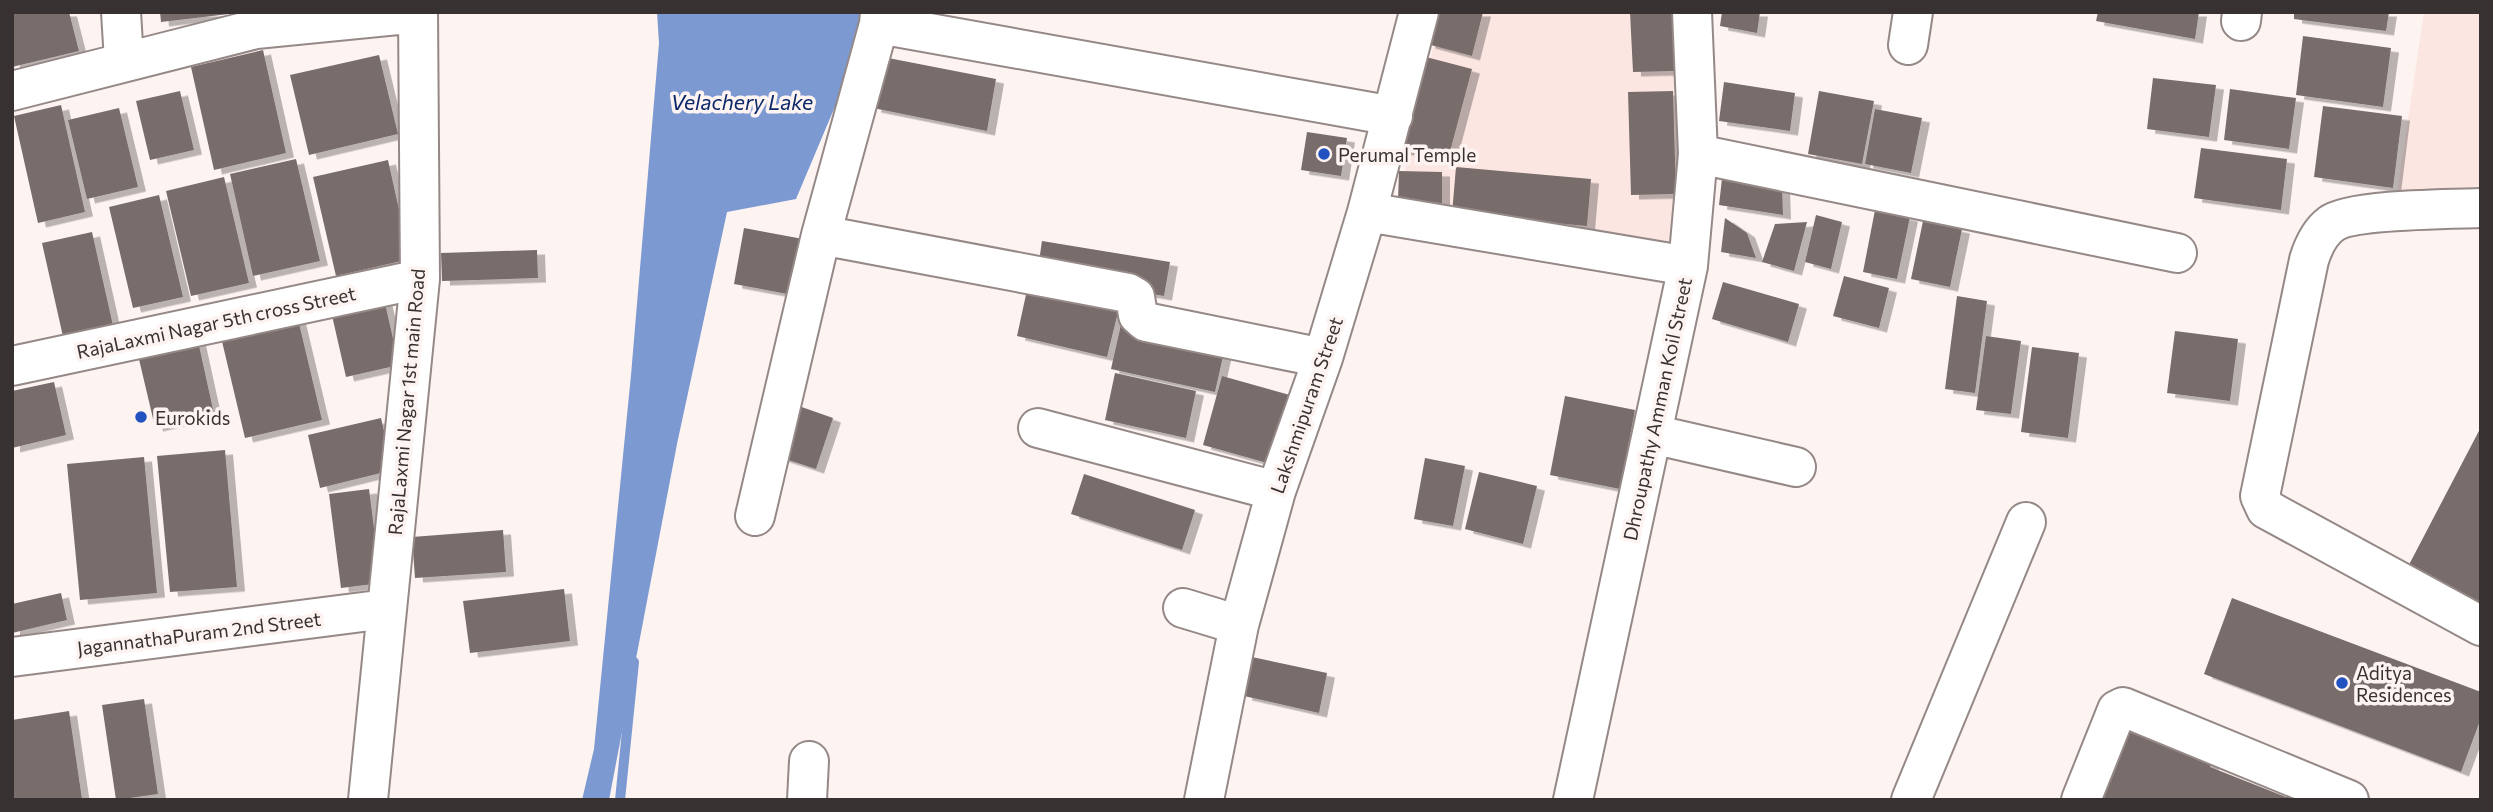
<svg xmlns="http://www.w3.org/2000/svg" width="2493" height="812" font-family="Commissioner,sans-serif">
	<defs>
		<filter id="shadow"><feDropShadow dx="8" dy="4.5" stdDeviation="0" flood-color="#0004"/></filter>
	</defs>
	<rect width="100%" height="100%" fill="#fdf3f1"/>
	<!-- built -->
	<path fill="#fce6e2" d="M1441,12H1672L1681,276L1396,208Z
		M2424,12H2481V215L2395,207Z"/>
	<!-- water -->
	<path fill="#7c99d1" d="M657,12H863L842,90L796,199L727,212L677,444L609,800H582L594,749L631,375L659,43Z"/>
	<g fill="none" stroke-linecap="round" stroke-linejoin="round">
		<!-- stream -->
		<path stroke="#7c99d1" stroke-width="10" d="M620,800L634,662"/>
	</g>
	<!-- building -->
	<path fill="#786d6b" filter="url(#shadow)" d="M12,12H69L79,51L12,67Z
		M160,12H229V14L161,22Z
		M1435,12H1483L1472,56L1427,44Z
		M1630,12H1674L1676,71L1633,72Z
		M1722,12H1760L1757,33L1720,26Z
		M2098,12H2199L2195,39L2096,21Z
		M2294,12H2389L2386,31L2294,19Z
		M2303,36L2391,48L2383,107L2296,95Z
		M263,50L286,153L214,170L191,67Z
		M379,55L398,134L309,155L290,75Z
		M883,57L996,79L987,131L873,108Z
		M1426,57L1472,69L1447,163L1402,150Z
		M2153,78L2216,85L2209,137L2147,129Z
		M1724,82L1795,93L1790,131L1719,121Z
		M2230,89L2296,98L2289,149L2224,140Z
		M180,91L194,150L150,160L136,101Z
		M1673,91L1676,194L1631,195L1628,92Z
		M1819,91L1874,101L1862,164L1808,154Z
		M61,105L85,212L38,223L14,116Z
		M2323,106L2402,116L2393,188L2314,177Z
		M119,108L138,187L87,199L68,120Z
		M1875,109L1922,118L1911,173L1865,164Z
		M1307,132L1347,138L1341,176L1301,170Z
		M2201,148L2287,159L2281,210L2194,198Z
		M296,159L320,261L253,276L230,174Z
		M388,160L410,259L336,276L313,177Z
		M1456,167L1591,179L1587,226L1452,214Z
		M1723,170L1782,186L1783,215L1719,205Z
		M1399,171L1442,172V203L1398,201Z
		M224,177L249,283L191,296L166,191Z
		M159,195L183,297L133,308L109,207Z
		M1875,210L1910,217L1897,279L1863,272Z
		M1816,215L1842,222L1831,269L1805,262Z
		M1725,218L1747,233L1756,258L1721,252Z
		M1923,221L1962,229L1950,287L1911,279Z
		M1807,222L1794,271L1762,262L1775,224Z
		M744,228L803,239L793,295L734,284Z
		M92,232L114,330L64,341L42,243Z
		M1042,241L1170,262L1164,296L1037,275Z
		M537,250L538,278L442,281L441,253Z
		M1844,276L1889,288L1879,328L1833,316Z
		M1723,282L1799,304L1788,342L1712,319Z
		M1027,290L1118,312L1107,357L1017,336Z
		M1957,296L1987,301L1975,393L1945,389Z
		M384,299L399,365L346,377L331,311Z
		M297,315L322,420L245,438L220,333Z
		M1122,320L1226,343L1215,392L1111,369Z
		M2175,331L2238,339L2230,401L2167,393Z
		M1986,336L2021,341L2011,414L1976,410Z
		M198,341L214,414L155,427L138,355Z
		M2032,347L2079,353L2068,438L2021,432Z
		M1115,373L1196,391L1186,438L1105,420Z
		M1222,376L1297,397L1278,466L1203,445Z
		M54,382L66,435L12,448V391Z
		M1565,396L1635,410L1620,489L1550,475Z
		M793,404L833,418L816,469L776,456Z
		M381,418L393,470L320,488L308,435Z
		M2481,427V622L2401,580Z
		M225,450L237,587L170,592L157,456Z
		M144,457L157,593L80,600L67,464Z
		M1425,458L1465,466L1453,526L1414,519Z
		M1479,472L1537,486L1523,544L1465,529Z
		M1084,474L1195,510L1182,550L1071,514Z
		M369,489L381,583L341,588L329,494Z
		M503,530L506,572L415,578L412,537Z
		M564,589L570,641L470,653L463,601Z
		M61,593L67,620L12,633V604Z
		M2232,598L2481,692V718L2461,772L2204,674Z
		M1252,657L1327,673L1319,713L1244,696Z
		M144,699L158,794L116,800L102,705Z
		M69,711L82,799L12,800V720Z
		M2120,717L2215,754L2210,767L2286,797L2291,784L2331,800H2089Z"/>
	<g fill="none" stroke-linecap="round" stroke-linejoin="round">
		<!-- minor casing -->
		<g stroke="#958987" stroke-width="42">
			<path id="minor" d="M121,12L124,61
				M2241,21L2242,12
				M879,24L1393,116
				M1908,45L1913,12
				M12,91L256,29L418,13
				M1698,154L2177,253
				M2481,208C2451,209 2350,209 2331,224C2319,233 2313,247 2309,260L2260,496L2266,509L2481,626
				M1367,212L1688,266
				M821,235L1128,293L1135,297L1138,315L1146,322L1323,358
				M12,366L420,279
				M1038,428L1276,491
				M1652,434L1796,467
				M755,516L821,235L879,24L880,12
				M1183,608L1239,625
				M12,657L386,609
				M368,800L420,279L418,12
				M807,800L809,761
				M1204,800L1239,625L1276,491L1323,358L1367,212L1419,12
				M1573,800L1688,266L1698,154L1692,12
				M1911,800L2026,522
				M2081,800L2117,710L2123,707L2349,800"/>
		</g>
		<!-- minor -->
		<use href="#minor" stroke="#fff" stroke-width="38"/>
	</g>
	<!-- markers -->
	<g fill="#2152c0" stroke="#fdf3f1" stroke-width="2.5">
		<circle cx="1324" cy="154" r="7"/>
		<circle cx="141" cy="417" r="7"/>
		<circle cx="2342" cy="683" r="7"/>
	</g>
	<g text-anchor="middle" dominant-baseline="central" stroke-width="7" stroke-linejoin="round" paint-order="stroke">
		<!-- poi labels -->
		<g font-size="19" fill="#373231" stroke="#fdf3f1" text-anchor="start">
			<text x="1338" y="154">Perumal Temple</text>
			<text x="155" y="417">Eurokids</text>
			<text x="2356" y="672">Aditya<tspan x="2356" dy="22">Residences</tspan></text>
		</g>
		<!-- street labels -->
		<g font-size="19" fill="#373231" stroke="#fdf3f1">
			<text transform="translate(216 322) rotate(-12)">RajaLaxmi Nagar 5th cross Street</text>
			<text transform="translate(406 402) rotate(-85)">RajaLaxmi Nagar 1st main Road</text>
			<text transform="translate(1306 405) rotate(-71)">Lakshmipuram Street</text>
			<text transform="translate(1657 409) rotate(-78)">Dhroupathy Amman Koil Street</text>
			<text transform="translate(199 633) rotate(-7)">JagannathaPuram 2nd Street</text>
		</g>
		<!-- water labels -->
		<g font-size="21" font-style="italic" fill="#0a2769" stroke="#fdf3f1">
			<text x="742" y="101">Velachery Lake</text>
		</g>
	</g>
	<!-- border -->
	<rect width="2493" height="812" fill="none" stroke="#373231" stroke-width="28"/>
</svg>
